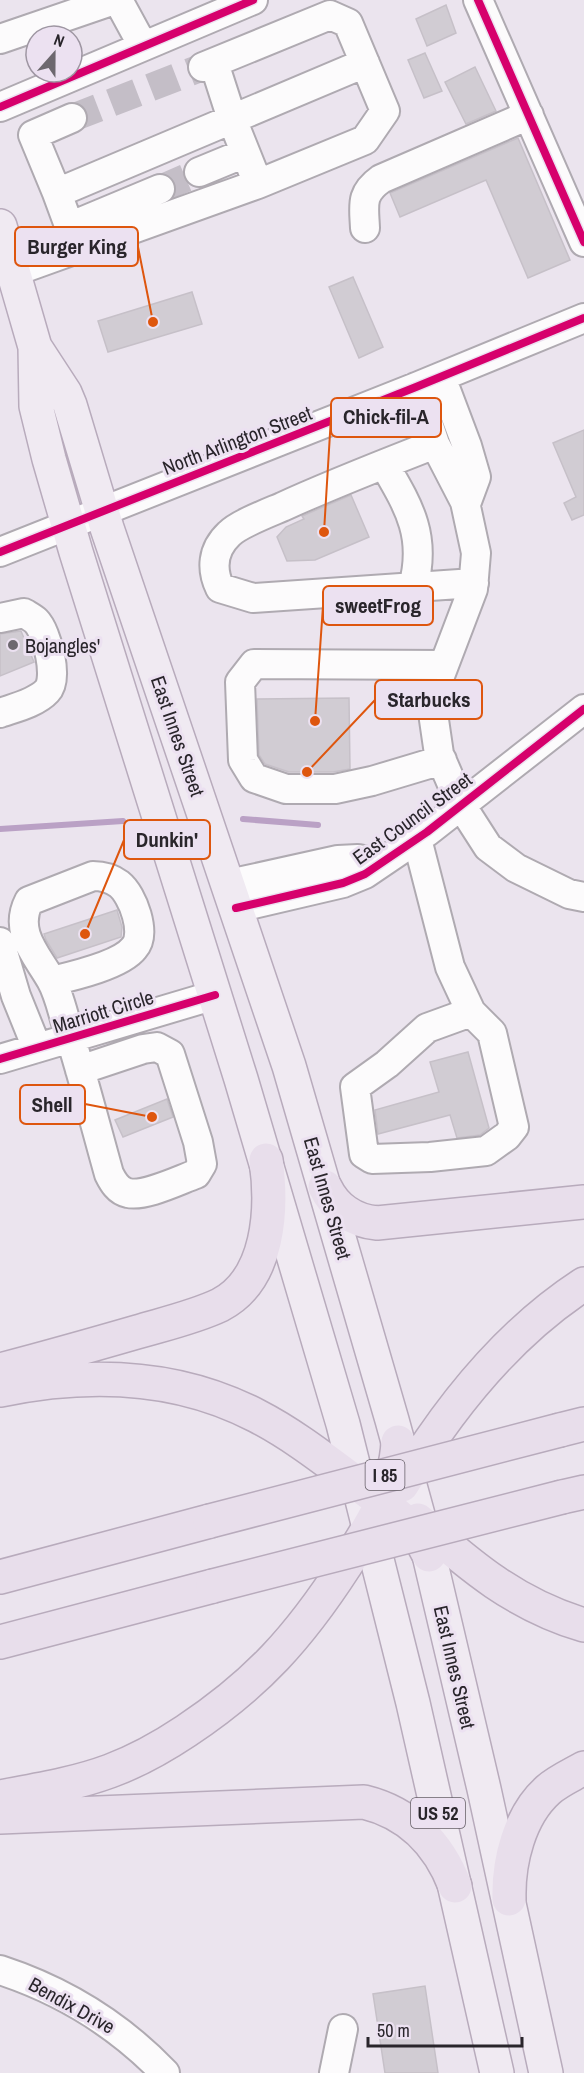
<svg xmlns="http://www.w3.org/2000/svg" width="584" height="2073" font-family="'Archivo Narrow',sans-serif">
	<rect width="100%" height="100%" fill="#ebe4ee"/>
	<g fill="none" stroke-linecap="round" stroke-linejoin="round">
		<!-- stream -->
		<path stroke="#baa1c5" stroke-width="6" d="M243,819L318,825
			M0,829L123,821"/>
	</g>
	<!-- building -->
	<path fill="#d1ccd3" stroke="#c6c0c8" stroke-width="1.5" d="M446,5L456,33L427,46L416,19Z
		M425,53L442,91L424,98L408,60Z
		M475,67L496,111L466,124L445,82Z
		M518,138L570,260L528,278L486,180L400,217L390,193Z
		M353,277L383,347L359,358L329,287Z
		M192,292L202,324L108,352L98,321Z
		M584,430V515L572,520L564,503L576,497L553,443Z
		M351,495L369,537L315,560L287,561L277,537L286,527L304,519L302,516Z
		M21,631L34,662L0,676V634Z
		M349,698L350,769L333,772H289L265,764L259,755L257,699Z
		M117,910L122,927L121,937L57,958L46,940L44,934Z
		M468,1052L489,1128L480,1135L457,1138L450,1115L378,1134L375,1110L439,1092L430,1062Z
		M167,1099L173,1117L123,1137L115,1120Z
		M425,1986L438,2073H385L373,1994Z"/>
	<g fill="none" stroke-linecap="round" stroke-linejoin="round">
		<!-- minor-tunnel -->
		<path stroke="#c4bec7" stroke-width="28" stroke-dasharray="28 14" stroke-linecap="butt" d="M72,118L203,67
			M160,189L199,172"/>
		<!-- minor casing -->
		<g stroke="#afaab1" stroke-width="32">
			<path id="minor" d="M118,0L143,46
				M478,0L584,242
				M0,39L114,0
				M203,67L330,15L348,23L385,111L365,140L258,184
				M0,107L253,0
				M72,118L33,135L57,193L78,250
				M199,172L245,153
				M57,193L365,63
				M69,227L160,189
				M365,228C364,205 360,194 381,179L529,115
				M13,272L258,184L232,119L214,63
				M441,377L467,446L476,477L466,504
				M416,387L435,444L465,502L476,553L473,589L438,681L433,713L439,754L461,805L488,847L516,868L569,894L584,897
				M435,444C384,464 332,484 282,507C268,513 239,524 229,534C212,550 211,569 220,588L253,598L474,583
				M384,464C409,507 427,536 413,587
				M0,552L416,387L584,318
				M0,618L24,613C27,615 33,618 36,621C47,632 59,679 47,691C36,703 14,708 0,713
				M442,760L372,781L335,789H286L254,778L243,760L240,682L254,664L444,665
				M417,839L450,967L471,1012L492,1033L514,1127L507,1136L486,1151L430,1157L372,1159L364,1154L355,1087L387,1064L427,1028L471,1012
				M229,884L338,860L358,859L380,863
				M236,908L343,883L365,874L427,832L584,709
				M0,942L16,996L37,1048
				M52,981C73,976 121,965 134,948C147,934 133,895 119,884C111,878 103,876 93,876L29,901C13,932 37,955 51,980C58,992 62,1009 66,1023C82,1073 95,1124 109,1174C113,1182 118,1191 128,1193C145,1197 179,1180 196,1174L202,1164L198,1142L170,1054L157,1047L143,1049L80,1070
				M0,1059L215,995
				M0,1970C64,1991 118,2024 165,2073
				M334,2073L343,2029"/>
		</g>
		<!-- major casing -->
		<g stroke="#b8abbc" stroke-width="36">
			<path id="major" d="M0,226L35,347L36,406L49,459L76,552L241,1079L343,1424L413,1703L497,2073
				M35,347L65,393L70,405L107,528L289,1066L392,1420L429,1555L484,1789L546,2073"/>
		</g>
		<!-- highway casing -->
		<g stroke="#b8abbc" stroke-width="36">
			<path id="highway" d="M325,1187C335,1208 354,1221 377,1223L584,1202
				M0,1370C46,1358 92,1345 137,1332C164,1324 195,1317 220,1305C270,1279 273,1208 266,1160
				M0,1390C87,1372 177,1374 257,1416C292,1434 324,1459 355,1482C382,1503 415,1524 429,1555
				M560,1430L584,1424
				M402,1485C449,1407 507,1334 584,1284
				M562,1497L584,1492
				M418,1520C470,1566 516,1605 584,1625
				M0,1577L210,1521
				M0,1642L213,1586
				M0,1797C37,1790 75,1784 110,1771C137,1761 162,1747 186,1731C257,1684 299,1637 345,1566C369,1529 396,1488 398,1442
				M0,1817L364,1802C409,1813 439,1844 455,1886
				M509,1899C508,1862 519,1816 548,1790C558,1781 572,1775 584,1768"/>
		</g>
		<!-- minor -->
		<use href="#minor" stroke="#fcfbfc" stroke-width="28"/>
		<!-- major -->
		<use href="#major" stroke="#f0eaf2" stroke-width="33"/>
		<!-- highway -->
		<use href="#highway" stroke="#e8deeb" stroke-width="33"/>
		<!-- highway-bridge casing -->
		<g stroke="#b8abbc" stroke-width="36" stroke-linecap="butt">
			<path id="highway-bridge" d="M210,1521L560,1430
				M213,1586L562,1497"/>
		</g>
		<!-- highway-bridge -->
		<use href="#highway-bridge" stroke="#e8deeb" stroke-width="33"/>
		<!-- cycleway casing -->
		<g stroke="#ece1f1" stroke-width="11">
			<path id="cycleway" d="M478,0L584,242
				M0,107L253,0
				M0,552L416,387L584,318
				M236,908L343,883L365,874L427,832L584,709
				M0,1059L215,995"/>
		</g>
		<!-- cycleway -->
		<use href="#cycleway" stroke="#d6006c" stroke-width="8"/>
	</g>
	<!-- markers -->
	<circle fill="#6d686f" stroke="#ece1f1" stroke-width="2" cx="13" cy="645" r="6"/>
	<g text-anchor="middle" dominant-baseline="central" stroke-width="6" stroke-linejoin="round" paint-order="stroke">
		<!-- shield labels -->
		<g fill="#ece1f1" stroke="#645d66" stroke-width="1.5">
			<rect x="365.5" y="1460" width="39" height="30" rx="4.5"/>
			<rect x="411" y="1798" width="54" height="30" rx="4.5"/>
		</g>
		<g font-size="18" font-weight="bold" fill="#29252b">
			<text x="385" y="1475">I 85</text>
			<text x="438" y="1813">US 52</text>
		</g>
		<!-- street labels -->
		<g font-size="20" fill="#29252b" stroke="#ece1f1">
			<text transform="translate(237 440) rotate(-21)">North Arlington Street</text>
			<text transform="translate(178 736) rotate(71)">East Innes Street</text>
			<text transform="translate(412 818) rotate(-36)">East Council Street</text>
			<text transform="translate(103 1011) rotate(-17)">Marriott Circle</text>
			<text transform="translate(328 1198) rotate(74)">East Innes Street</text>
			<text transform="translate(455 1667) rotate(77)">East Innes Street</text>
			<text transform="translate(72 2005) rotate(29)">Bendix Drive</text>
		</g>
		<!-- poi labels -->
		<g font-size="20" fill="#29252b" stroke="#ece1f1" text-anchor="start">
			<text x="25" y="645">Bojangles'</text>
		</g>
	</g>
	<!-- callouts -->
	<path fill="none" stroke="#de560e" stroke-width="2" d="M153 322L138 247M324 532L331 417M315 721L323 606M307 772L375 700M85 934L124 840M152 1117L85 1104"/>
	<g fill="#de560e" stroke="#ece1f1" stroke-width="2">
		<circle cx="153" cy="322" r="6"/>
		<circle cx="324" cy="532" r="6"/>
		<circle cx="315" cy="721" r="6"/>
		<circle cx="307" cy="772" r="6"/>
		<circle cx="85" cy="934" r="6"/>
		<circle cx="152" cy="1117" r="6"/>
	</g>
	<g fill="#ece1f1" stroke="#de560e" stroke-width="2">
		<rect x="15" y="227" width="123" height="39" rx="6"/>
		<rect x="331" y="398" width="110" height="39" rx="6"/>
		<rect x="323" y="586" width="110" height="39" rx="6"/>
		<rect x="375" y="680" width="107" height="39" rx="6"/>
		<rect x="124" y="820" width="86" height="39" rx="6"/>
		<rect x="20" y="1085" width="65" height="39" rx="6"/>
	</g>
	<g font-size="21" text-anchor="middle" font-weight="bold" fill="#29252b">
		<text x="77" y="254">Burger King</text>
		<text x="386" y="424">Chick-fil-A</text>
		<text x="378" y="613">sweetFrog</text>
		<text x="429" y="707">Starbucks</text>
		<text x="167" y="847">Dunkin'</text>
		<text x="52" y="1112">Shell</text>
	</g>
	<!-- north arrow -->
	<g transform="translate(54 54) rotate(21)"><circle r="28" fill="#ece1f1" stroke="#9e96a2" stroke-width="1.5"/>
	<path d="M0-4.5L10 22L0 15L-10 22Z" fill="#6d686f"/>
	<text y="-9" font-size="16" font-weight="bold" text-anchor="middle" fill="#29252b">N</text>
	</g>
	<!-- scale -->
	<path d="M368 2037v9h154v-9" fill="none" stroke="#29252b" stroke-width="3"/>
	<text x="377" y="2037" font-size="18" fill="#29252b" stroke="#ece1f1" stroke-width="4.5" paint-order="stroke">50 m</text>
</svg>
